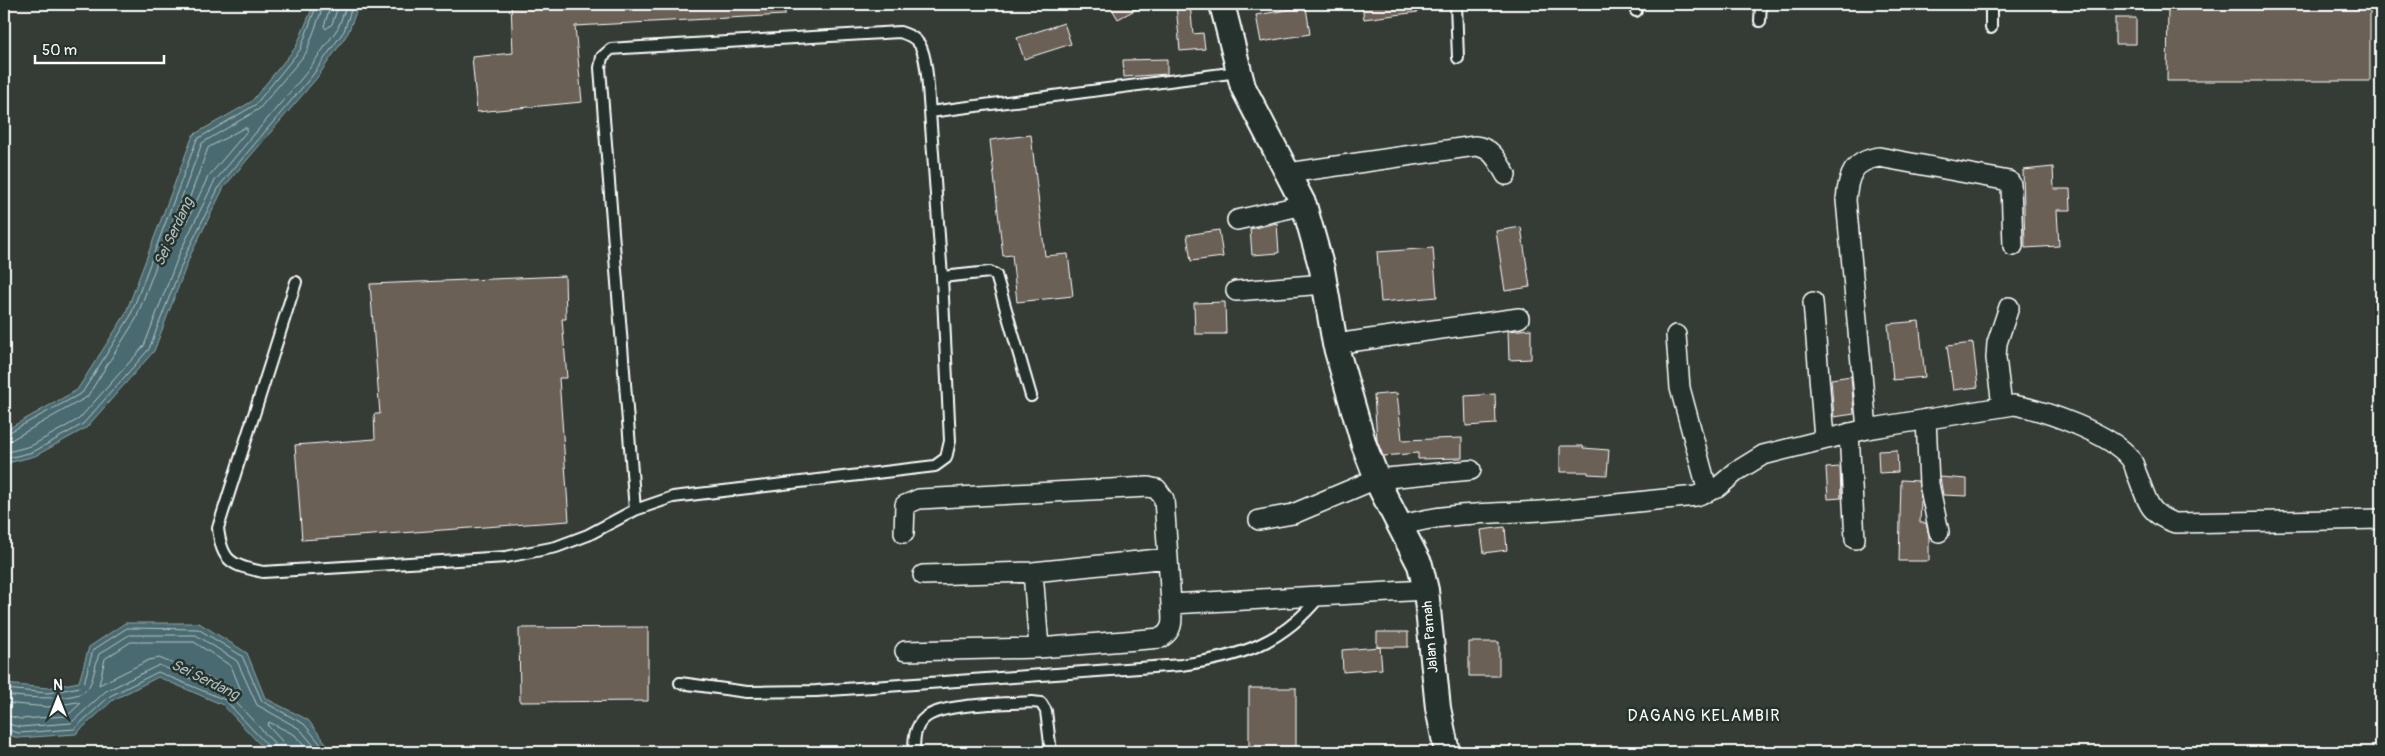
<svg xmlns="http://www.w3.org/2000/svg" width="2385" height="756" font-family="Pangolin,sans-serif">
	<rect width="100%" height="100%" fill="#343c35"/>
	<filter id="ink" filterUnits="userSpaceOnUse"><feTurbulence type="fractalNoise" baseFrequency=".02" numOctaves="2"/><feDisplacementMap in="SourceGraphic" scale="10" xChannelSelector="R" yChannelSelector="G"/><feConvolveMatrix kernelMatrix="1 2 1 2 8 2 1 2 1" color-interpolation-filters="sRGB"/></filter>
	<g filter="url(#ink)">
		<!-- water -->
		<path fill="#496b6f" stroke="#92a6a9" d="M314,4H359L348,33L316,79L224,187L190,256L154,351L86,428L35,456L4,464V431L77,390L125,315L193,135L251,102L296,47Z
			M125,623H199L247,653L265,698L308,720L333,752H267L223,705L158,677L113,700L76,734L18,738L4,733V684L48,688L79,682L89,647Z"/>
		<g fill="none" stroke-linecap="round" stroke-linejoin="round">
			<!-- shore -->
			<path stroke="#b6c4c5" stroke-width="1" d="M331,4L324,26L326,29L332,24L339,4
				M244,128H247V131L208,177L186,223L182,224L181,221L208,148Z
				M4,435L82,393L130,317L197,139L255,105L300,50L317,4
				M4,442L11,440L87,397L136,319L202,143L259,109L306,53L324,4
				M4,453L31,446L79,419L144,346L180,252L214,182L307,72L338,28L347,4
				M4,459L33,452L83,424L149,349L186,254L220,185L312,76L344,31L353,4
				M131,642H194L231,666L242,693L239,694L230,687L159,658L149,660L99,685L105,659Z
				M4,689L48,693L80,687L84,683L93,650L127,628L198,629L242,656L262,701L304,724L327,752
				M4,695C21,697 78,703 88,688C94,679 95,665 99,654L129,635H196L237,661L257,705L300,729L319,752
				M4,703L48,707L77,702L80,704L67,716L21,719L4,715
				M4,723L20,727L71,723L106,691L159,665L229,695L274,743L277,752
				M4,729L19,733L74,729L110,696L158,672L225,700L269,747L271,752
				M284,752L282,741L268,726L269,722L295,735L309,752"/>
		</g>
		<!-- building -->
		<path fill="#6b6055" stroke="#fff" d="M511,4H785V15L575,26L582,102L477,112L472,57L513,53Z
			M1109,4H1146L1118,19Z
			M1176,4H1190L1193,34L1203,33L1205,49L1180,51Z
			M1362,4H1417L1418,12L1364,19Z
			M2168,4H2370V81H2167Z
			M1306,7L1310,34L1261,42L1256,15Z
			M2115,18H2136V44H2115Z
			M1064,23L1071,44L1024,59L1017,38Z
			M1167,59V74L1124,77L1123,60Z
			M1031,135L1045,256L1068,254L1073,296L1017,302L1012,255L1003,256L990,140Z
			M2053,167L2054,189H2070L2071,210H2057L2059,246L2025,248L2023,170Z
			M1277,223L1279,253L1252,255L1250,229Z
			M1521,227L1530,287L1505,291L1496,231Z
			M1219,230L1223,257L1191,261L1187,235Z
			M1433,248L1437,297L1381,302L1377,252Z
			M565,276L566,319H562L567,378H559L569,521L302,540L295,445L375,439L374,414H380L370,284Z
			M1225,302L1226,334H1195L1194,303Z
			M1919,321L1925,377L1893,380L1888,324Z
			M1531,329V359L1509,360L1508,331Z
			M1973,343L1978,387L1953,390L1947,346Z
			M1851,376L1854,414L1834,417L1831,379Z
			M1397,393L1402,440L1462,438V458L1418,459V453L1383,456L1377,441L1374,395Z
			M1495,394L1496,424L1466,426L1465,396Z
			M1560,446H1583V448L1609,450L1607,475L1588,474V472H1560Z
			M1897,450L1898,472L1879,473L1878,451Z
			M1840,467L1841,498L1828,499L1826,468Z
			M1940,477L1967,479V496L1943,495Z
			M1901,480L1918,481L1921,499L1920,523H1926L1929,536V561H1899Z
			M1505,527L1507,550L1484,553L1481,530Z
			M648,627V701L520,702L519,628Z
			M1377,632H1408V647H1377Z
			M1469,642H1499V676H1469Z
			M1380,647L1382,669L1343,672L1342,650Z
			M1249,688H1296V752H1249Z"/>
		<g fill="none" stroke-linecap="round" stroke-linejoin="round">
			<!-- service casing -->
			<g stroke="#fff" stroke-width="14">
				<path id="service" d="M1456,4L1458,58
					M1636,4V11
					M1991,4V28
					M1760,21L1761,4
					M942,277L990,272L996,275L1031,396
					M296,282L218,528C222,562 231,565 263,572L506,557L556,547L588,535L635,510L673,497L935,466L946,458L950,441L942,277L930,112L1238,72
					M635,510L600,68L602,57L611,49L624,48L900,32C908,35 915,37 920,45C928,60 928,94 930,112
					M680,683L747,692L816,691L1181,665C1239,657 1282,644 1320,596
					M914,752C914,740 914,726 926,717C944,703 1007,704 1032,702L1041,703L1046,711L1051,752"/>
			</g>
			<!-- minor casing -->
			<g stroke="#fff" stroke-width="22">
				<path id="minor" d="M1288,173L1475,146C1493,148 1497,160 1506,175
					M1237,220L1304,205
					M1236,291L1325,284
					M1813,302L1824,438
					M1676,335L1680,388L1708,492
					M1335,344L1519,318
					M2002,406L1996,358L1997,343L2009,307
					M1926,419L1929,484L1939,532
					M1867,429L1846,200C1848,175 1853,161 1879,157L2009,181L2011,184L2013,246
					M1849,433L1855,539
					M1259,520L1293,514L1376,479L1471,470
					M1400,526C1446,512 1493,514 1540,511C1592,507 1644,501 1696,496L1717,488L1737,471L1763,455L1867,429L2014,405C2044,410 2111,434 2130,458C2133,462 2135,467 2136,472C2147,497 2146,514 2175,523L2381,519
					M904,533L905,505L919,499L1148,487L1157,489L1164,499L1168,558
					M1033,572L1039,648
					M923,575L1033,572L1168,558L1171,604L1426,590
					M905,651L1039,648L1161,638C1175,629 1172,619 1171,604"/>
			</g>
			<!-- tertiary casing -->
			<g stroke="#fff" stroke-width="28">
				<path id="tertiary" d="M1222,4L1243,87L1304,205L1322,269L1335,344L1364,445L1381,489L1420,565L1426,590L1438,708L1447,752"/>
			</g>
			<!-- service -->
			<use href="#service" stroke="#26332d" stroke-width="10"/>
			<!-- minor -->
			<use href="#minor" stroke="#26332d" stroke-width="19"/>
			<!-- tertiary -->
			<use href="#tertiary" stroke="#26332d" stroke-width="24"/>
		</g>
	</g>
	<g text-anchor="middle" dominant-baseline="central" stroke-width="5" stroke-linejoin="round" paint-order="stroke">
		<!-- street labels -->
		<g font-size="14" fill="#fff" stroke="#26332d">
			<text transform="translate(1430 637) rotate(-95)">Jalan Pamah</text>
		</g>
		<!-- water labels -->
		<g font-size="15" font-style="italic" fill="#adbcbe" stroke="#26332d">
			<text transform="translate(174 232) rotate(-65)">Sei Serdang</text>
			<text transform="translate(205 680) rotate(26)">Sei Serdang</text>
		</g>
		<!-- quarter labels -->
		<g font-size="16" letter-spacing="1" fill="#fff" stroke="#26332d">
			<text x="1704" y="716">DAGANG KELAMBIR</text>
		</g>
	</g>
	<!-- margin -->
	<rect width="2385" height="756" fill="none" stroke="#26332d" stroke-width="20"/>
	<rect x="10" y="10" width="2365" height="736" fill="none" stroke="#fff" stroke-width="2" filter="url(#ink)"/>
	<!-- north arrow -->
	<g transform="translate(58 698)" stroke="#26332d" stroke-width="4" paint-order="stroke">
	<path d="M0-4L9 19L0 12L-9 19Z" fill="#ffffff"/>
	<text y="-8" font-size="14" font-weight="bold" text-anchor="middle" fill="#ffffff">N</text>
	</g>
	<!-- scale -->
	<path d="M35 55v8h129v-8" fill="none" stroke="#ffffff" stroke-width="2.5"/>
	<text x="42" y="55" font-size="15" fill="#ffffff" stroke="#26332d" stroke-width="4" paint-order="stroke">50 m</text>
</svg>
